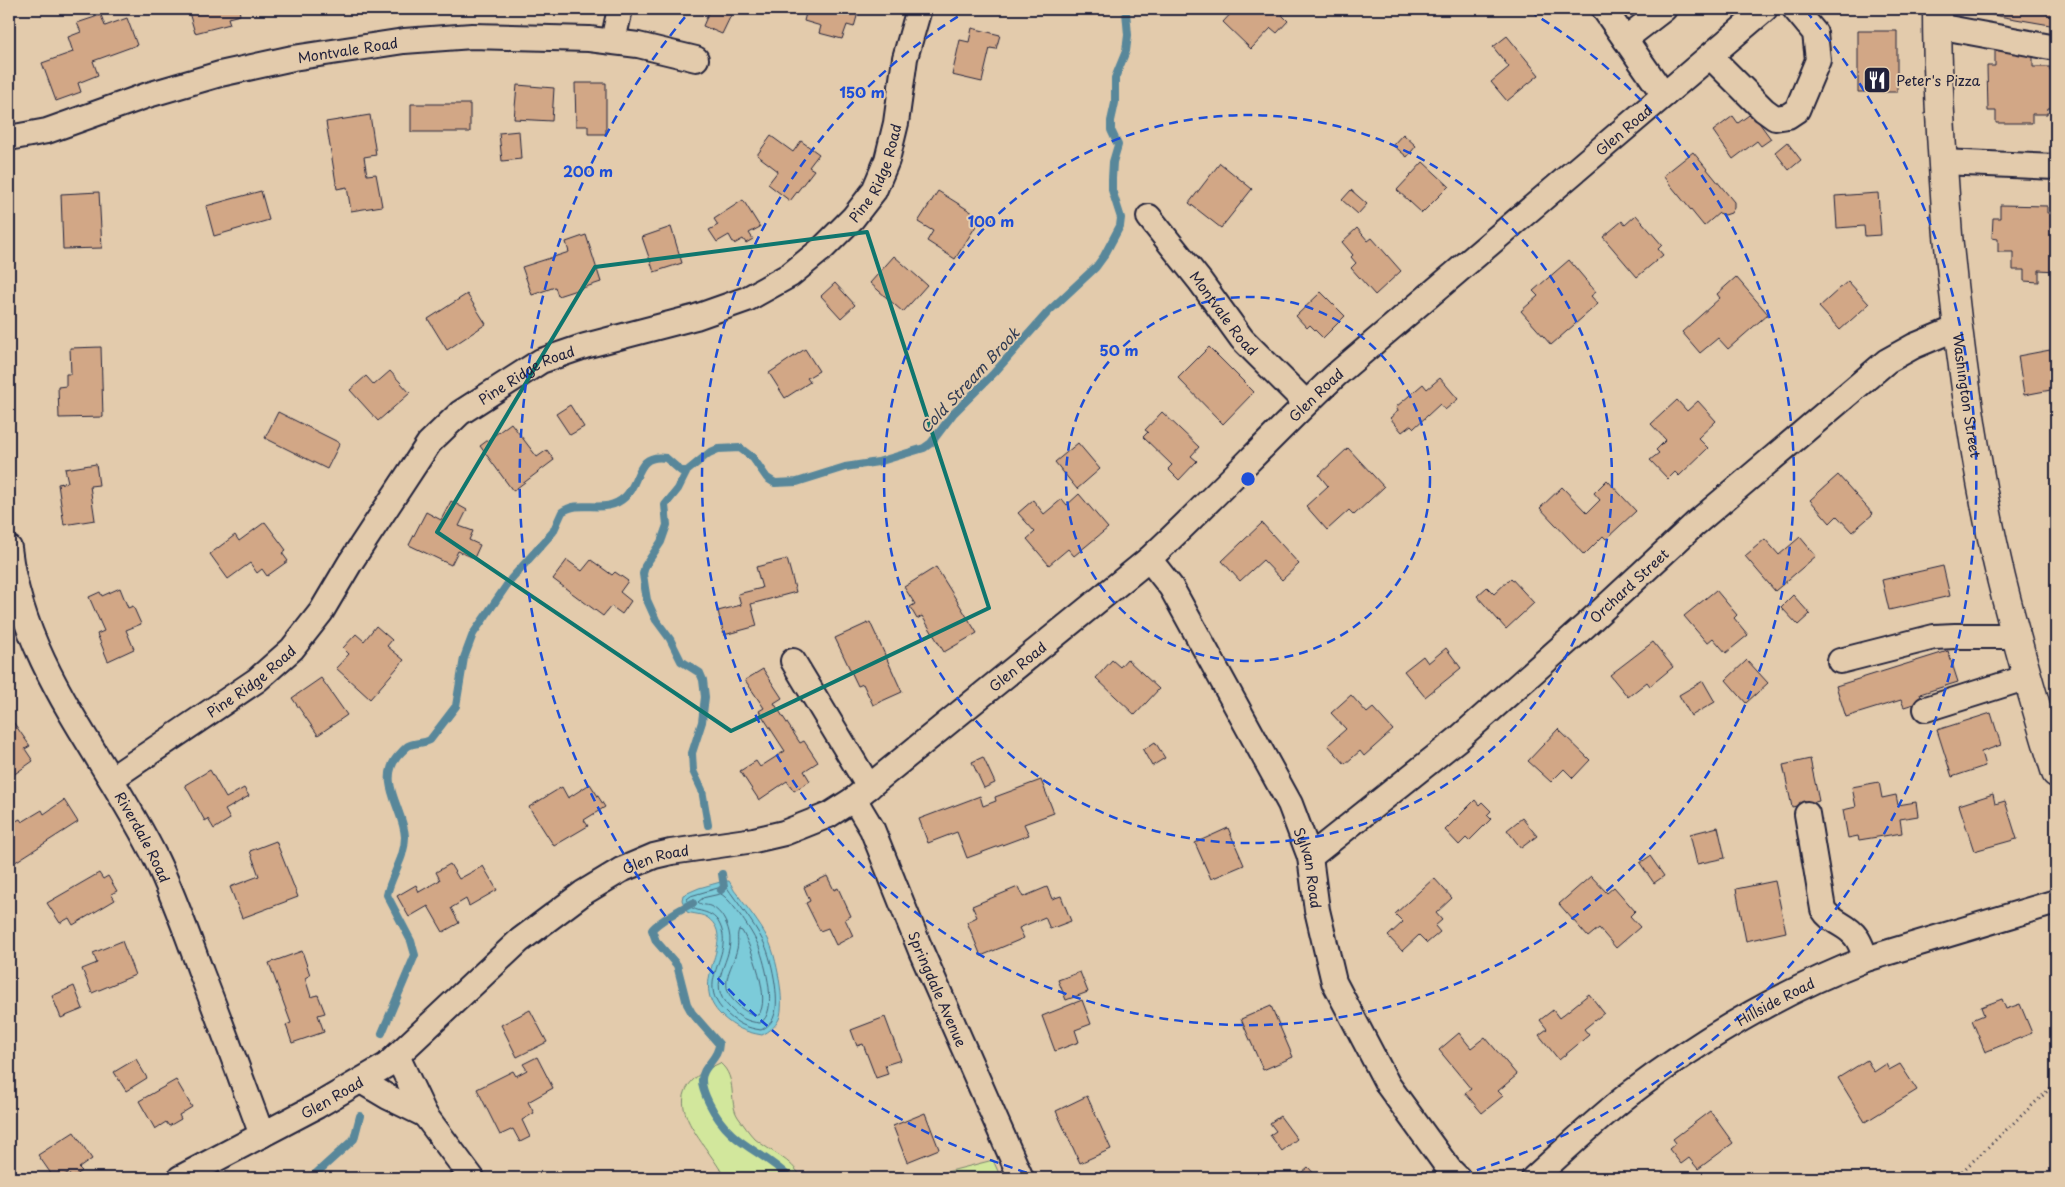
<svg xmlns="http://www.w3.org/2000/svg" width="2065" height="1187" font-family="'Playpen Sans',sans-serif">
	<rect width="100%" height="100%" fill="#e3cbac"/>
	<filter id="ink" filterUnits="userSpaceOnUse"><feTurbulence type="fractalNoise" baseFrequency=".02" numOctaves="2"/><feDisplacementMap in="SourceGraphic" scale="10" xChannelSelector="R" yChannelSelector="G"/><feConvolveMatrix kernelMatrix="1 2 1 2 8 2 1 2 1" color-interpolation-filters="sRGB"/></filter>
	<g filter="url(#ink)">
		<!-- green -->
		<path fill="#d2e79c" stroke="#7a846c" d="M720,1063C738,1078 728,1102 738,1117C743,1124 749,1133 755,1139C772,1153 790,1158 802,1178H725C702,1135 647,1095 720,1063Z
			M993,1160L1001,1178H923Z"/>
		<!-- water -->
		<path fill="#7ccbd9" stroke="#58879a" d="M724,881H729C732,885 733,890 737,894C748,909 759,922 768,939C776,955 786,1003 779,1019C775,1027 770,1031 762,1035C745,1032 735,1028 722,1016C685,981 739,942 708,918C703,914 693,914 687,912L682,900L683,895L699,888Z"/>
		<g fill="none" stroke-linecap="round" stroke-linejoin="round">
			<!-- shore -->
			<path stroke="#46667a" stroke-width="1" d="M726,886C738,904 753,921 763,941C771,955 781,1001 774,1016C772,1023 767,1027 761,1030C747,1028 738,1024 727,1014C692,982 735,957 720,925C711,905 688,916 687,899L691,896Z
				M721,894C731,899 754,934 759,947C765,964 779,1012 760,1023C747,1022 739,1017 730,1008C703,982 736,960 729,932C727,923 721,911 712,907C707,904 702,906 698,902L703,898Z
				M739,930L742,931C751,946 772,1001 758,1015C750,1014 744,1011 738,1005C716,985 732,971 737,949C739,942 736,935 739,930Z"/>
			<!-- stream -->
			<path stroke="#58879a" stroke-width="8" d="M687,471L678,489L665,505L667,525L661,542L645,566L643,574L645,588L647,600L656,620L670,639L681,661L700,673L703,680L705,697L702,722L692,753L693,771L702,790L708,825
				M721,890L724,887L722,874
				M693,903C684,907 656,923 652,930L656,941L677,965L687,1004L692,1013L719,1044C719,1059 701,1067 702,1081C702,1089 706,1097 709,1103C731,1147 760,1148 790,1178
				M382,1033L415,955L411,941L387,895C391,875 405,859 405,837C404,810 377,782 397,757C401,753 404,749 408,746C415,742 423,744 430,740L456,706L464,658L473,634L511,579L553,532L562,512C581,498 605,516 625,497C641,482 635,453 666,458L681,471H687L709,453L718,449L740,448L753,458L767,478L775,483L797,482L845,467L878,462L924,448L931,443L953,414L994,373L1049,311L1096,267L1104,256L1120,226L1121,218L1112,190V179L1113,162L1118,145L1111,130V121L1115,103V78L1126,51L1128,35L1126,12L1124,9
				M311,1178L354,1139L360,1116"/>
		</g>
		<!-- building -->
		<path fill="#d2a786" stroke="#22223b" d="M188,9H239L240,15L228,18L230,24L195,33Z
			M701,9H734L722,34L703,26L709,12Z
			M807,9H859L854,27L847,25L842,39L819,33L821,26L804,21Z
			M1235,9H1289L1282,15L1288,21L1277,33L1271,28L1251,49L1223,22Z
			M1981,9H2056V26L1981,13Z
			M101,15L105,26L127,18L137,45L93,61L98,75L78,83L81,92L56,101L42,63L73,52L68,37L81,32L77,23Z
			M972,28L1000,35L996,49L990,48L982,82L952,75L960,40L969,42Z
			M1858,31H1897V92H1858Z
			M1507,36L1539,75L1507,101L1491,82L1509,67L1493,47Z
			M1995,46H2033V67H2050V71H2056L2055,108H2048L2047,114H2032V123H1996V111H1988L1987,66H1995Z
			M575,83H606V134H588V126H576Z
			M517,85L554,88L552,121L514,119Z
			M411,104H470V132H411Z
			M1752,113L1771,139L1761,146L1757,141L1733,159L1713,131L1733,116L1738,123Z
			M370,115L376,155L364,157L367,175L376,174L382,206L351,211L347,187L337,189L326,122Z
			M519,131L521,159L502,161L499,133Z
			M1403,134L1416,146L1407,157L1393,145Z
			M771,136L793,152L801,141L819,154L809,167L814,170L790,201L768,184L778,171L757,155Z
			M1787,142L1801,160L1789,170L1775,152Z
			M1693,152L1734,202V208L1731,213L1725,215L1719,213L1704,226L1663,176Z
			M1423,162L1449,186L1422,213L1397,190Z
			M1220,163L1252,189L1221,228L1189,203Z
			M1351,190L1367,204L1358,214L1342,200Z
			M261,191L269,220L214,236L206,206Z
			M938,191L981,218L955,259L927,241L933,231L918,222Z
			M99,192L102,248L63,249L61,194Z
			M1878,193L1881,235L1865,236L1864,226L1837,228L1835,196Z
			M743,200L760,227L749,233L753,239L746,243L743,239L734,244L729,235L717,242L709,230L718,225L714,219Z
			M2000,205L2047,206V213H2056V271L2039,270V282L2024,281V270H2013V252H1998V239L1992,238L1993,218H2000Z
			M1636,215L1662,245L1658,249L1663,255L1637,277L1603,237L1622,221L1625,225Z
			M671,227L682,263L654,272L642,237Z
			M1357,228L1368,241L1372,238L1401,271L1375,295L1351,268L1356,263L1351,257L1353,255L1342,242Z
			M586,235L601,282L558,296L555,287L532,295L522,267L569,252L566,242Z
			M894,256L927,285L903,312L870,283Z
			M1569,260L1596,292L1591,296L1598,304L1551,345L1521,311L1538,296L1533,291Z
			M1736,277L1768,314L1728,349L1718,338L1700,353L1682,332L1720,298L1717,294Z
			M1848,281L1869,304L1840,330L1819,307Z
			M835,283L855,305L841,318L821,296Z
			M1321,292L1345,316L1323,338L1310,325L1307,328L1296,316Z
			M467,294L486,324L447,350L428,319Z
			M101,347L103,417L59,418L58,387L66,386V374H71L70,348Z
			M1209,347L1254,392L1223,424L1178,378Z
			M805,349L819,371L807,378L810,382L785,398L769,373Z
			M2050,350L2056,389L2024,395L2018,356Z
			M390,371L410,393L378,421L350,390L366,376L374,385Z
			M1440,378L1458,399L1445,410L1440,404L1414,428L1411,425L1402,432L1390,418L1398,411L1396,407L1423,384L1427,389Z
			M1677,400L1687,411L1698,401L1716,421L1698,438L1708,448L1679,476L1675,472L1668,479L1650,460L1659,453L1656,450L1666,440L1651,424Z
			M570,405L584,427L570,435L556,414Z
			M278,412L340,443L327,469L265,438Z
			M1162,412L1199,447L1191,456L1197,461L1179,480L1168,469L1172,465L1143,437L1148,432L1145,430Z
			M511,423L537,457L547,450L554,460L513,491L480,446Z
			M1078,443L1100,469L1077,489L1055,462Z
			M1348,448L1384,487L1354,515L1349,510L1327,530L1306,506L1328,486L1319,475Z
			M96,464L99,485L90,486L95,520L64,525L58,484L68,482L65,469Z
			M1838,475L1873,514L1852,532L1837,516L1830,523L1810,500Z
			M1607,480L1636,511L1606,539L1603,536L1584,555L1540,508L1562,487L1587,513L1600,500L1594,493Z
			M1079,494L1108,528L1074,556L1068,549L1049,565L1027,539L1035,532L1018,513L1033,500L1044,514L1062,499L1067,505Z
			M451,501L467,510L459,526L473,531L469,540L480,545L474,558L458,551L451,565L409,545L426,512L441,520Z
			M265,522L286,550L282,553L288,561L267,576L262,569L257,573L250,563L228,579L210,554L235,535L239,541Z
			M1262,523L1299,564L1282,580L1263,560L1240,581L1222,561Z
			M1800,537L1816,556L1775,591L1745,556L1765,539L1779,555Z
			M787,559L796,592L751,604L757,626L724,635L718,611L741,605L738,594L762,588L756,567Z
			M567,560L582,571L591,560L612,575L615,572L628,581L620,592L631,601L622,614L611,606L603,616L553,579Z
			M1943,566L1950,596L1889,610L1882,580Z
			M936,567L977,633L944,652L922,616L917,619L910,607L915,604L904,587Z
			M1511,578L1534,603L1506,629L1477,596L1487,587L1494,594Z
			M120,588L128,608L133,606L141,624L126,630L134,649L108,661L97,634L104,631L89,597L100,592L102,596Z
			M1716,590L1737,615L1734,618L1748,635L1726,653L1713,638L1707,643L1684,616Z
			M1793,595L1810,614L1798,625L1781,607Z
			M870,622L902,692L873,705L863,684L858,686L835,638Z
			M376,626L392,640L387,646L404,660L370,699L336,668L349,654L343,648L356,634L364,641Z
			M1653,642L1673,667L1650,686L1647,682L1628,697L1610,675Z
			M1446,648L1461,668L1425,697L1404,671L1423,656L1428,663Z
			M1948,651L1958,682L1920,694L1923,701L1904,707L1901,700L1846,717L1836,686Z
			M1127,659L1159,689L1135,715L1096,678L1112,660L1120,667Z
			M1747,660L1768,683L1746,703L1726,680Z
			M763,669L782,698L774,703L800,743L804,741L818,762L804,771L810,781L794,791L787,781L759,800L740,771L756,761L760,767L785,751L759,711L764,708L745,680Z
			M321,678L347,715L318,735L292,698Z
			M1703,681L1715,702L1691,716L1679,695Z
			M1351,695L1367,713L1373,708L1393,730L1364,756L1360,751L1345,764L1328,745L1346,729L1331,713Z
			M1991,713L2001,745L1981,752L1985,766L1952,777L1937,730Z
			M9,716L30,746L25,749L33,761L9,778Z
			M1558,729L1590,760L1573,778L1564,769L1551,782L1528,761Z
			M1155,742L1165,758L1152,766L1143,750Z
			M983,757L995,783L984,788L972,762Z
			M1810,759L1819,801L1792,807L1783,765Z
			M210,770L226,798L244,788L249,796L225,810L230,819L214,829L208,819L205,821L185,785Z
			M1041,780L1054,813L1024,824L1029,835L967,858L957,832L928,843L919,819L980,796L983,806L996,801L995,797Z
			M1879,782L1882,798L1896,795L1898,805L1916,802L1918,816L1900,819L1902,833L1859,840L1858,836L1848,838L1843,810L1856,807L1852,787Z
			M590,784L605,807L584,820L588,826L554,846L529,807L562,787L568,798Z
			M1993,794L1995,804L2005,801L2017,839L1974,851L1959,805Z
			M64,800L78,822L9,866V830L14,827L12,823L20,819L22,822L42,810L44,814Z
			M1475,800L1479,805L1482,802L1491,811L1487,815L1491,819L1469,841L1466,838L1459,845L1445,830Z
			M1522,818L1537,836L1521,848L1507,830Z
			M1718,827L1725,858L1697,864L1690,834Z
			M1228,828L1244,865L1211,879L1195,843Z
			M276,841L298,897L242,918L230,887L259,876L250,851Z
			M1650,856L1664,876L1654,883L1640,863Z
			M450,864L459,879L483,866L497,890L469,906L466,899L451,908L459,923L443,932L428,906L409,917L397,896L416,885L419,892L440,880L436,872Z
			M99,873L103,879L108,876L117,891L111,894L115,900L73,925L69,918L60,923L47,903Z
			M827,876L834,890L838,888L851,916L845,919L853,936L836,945L828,928L820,931L806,903L810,901L804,887Z
			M1591,876L1607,893L1614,887L1635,911L1630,916L1640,927L1616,948L1599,928L1588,937L1559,904Z
			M1434,878L1452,898L1436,913L1442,920L1435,926L1440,932L1427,943L1419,935L1402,951L1388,936L1403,922L1395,914Z
			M1775,881L1786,932L1746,941L1736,889Z
			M1018,887L1023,897L1047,887L1052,899L1061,896L1071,921L1050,929L1045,917L1019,928L1024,938L981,956L967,922L977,917L972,906Z
			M122,941L135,975L92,993L82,969L97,963L93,953Z
			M302,951L310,975L305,978L311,997L318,995L325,1013L318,1015L324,1032L292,1043L286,1025L291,1023L269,963Z
			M1080,972L1088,992L1066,1000L1058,980Z
			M74,986L83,1009L61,1018L52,996Z
			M1589,994L1604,1013L1584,1029L1589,1035L1559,1060L1539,1035L1547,1029L1540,1020L1553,1010L1559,1018Z
			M2002,999L2006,1009L2020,1004L2032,1033L1985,1052L1972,1020L1984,1015L1981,1007Z
			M1082,1000L1091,1024L1075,1030L1079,1042L1055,1051L1042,1016Z
			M1271,1006L1293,1057L1263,1070L1241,1019Z
			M530,1010L547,1042L517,1057L501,1025Z
			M885,1017L901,1060L885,1065L888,1074L876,1078L863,1044L857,1046L851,1030Z
			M1459,1033L1471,1048L1485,1037L1517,1075L1498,1091L1503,1096L1482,1113L1465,1093L1471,1089L1439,1050Z
			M537,1057L553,1088L528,1102L534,1113L522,1120L530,1137L520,1142L513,1129L500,1135L477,1089L513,1071L516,1076L527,1070L523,1064Z
			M136,1059L147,1078L126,1091L114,1072Z
			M1867,1060L1874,1072L1886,1064L1889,1070L1900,1064L1917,1090L1865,1122L1838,1078Z
			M176,1080L192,1107L179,1115L181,1119L169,1126L166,1122L155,1129L139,1101Z
			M1087,1096L1111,1149L1080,1163L1056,1111Z
			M1710,1111L1733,1143L1698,1169L1689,1158L1681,1164L1669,1149L1676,1143L1673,1139Z
			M925,1113L939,1149L907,1162L893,1126Z
			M1280,1116L1297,1139L1282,1151L1270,1135L1276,1131L1270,1123Z
			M74,1132L92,1159L79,1168L82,1171L72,1178L68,1173L59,1178H54L38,1155Z
			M1308,1167L1318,1178H1295Z"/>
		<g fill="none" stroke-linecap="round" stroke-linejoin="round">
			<!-- minor casing -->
			<g stroke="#22223b" stroke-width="28">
				<g id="minor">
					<path d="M1604,9L1664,95"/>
					<path d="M1937,26L2056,48"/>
					<path d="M1625,39L1664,9"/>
					<path d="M613,41L620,9"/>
					<path d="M1710,56L1764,110L1775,118L1788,116L1797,110L1818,60L1815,33L1795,9"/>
					<path id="s1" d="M9,138L47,131L148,95L220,74L293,58L404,41L472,36L589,39L638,45L696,59"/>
					<path d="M1942,162L2056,167"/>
					<path id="s2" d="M1149,217L1200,281L1242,339L1306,403"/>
					<path id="s3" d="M9,548C23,668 105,755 156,859C174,896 187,934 201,972C222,1026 242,1081 262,1135"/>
					<path id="s4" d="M1149,559L1171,587L1290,804L1310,857L1317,910L1334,982L1388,1085L1449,1169L1458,1178"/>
					<path d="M793,661L869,787"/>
					<path d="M1840,661L1934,637L1955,636H2016"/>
					<path d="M1926,709L2028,677"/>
					<path id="s5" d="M111,779L257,680L292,649L321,612L350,563L429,443L460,413L541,361L585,346L696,317L747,299L790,275L823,248L853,218L874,191L887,160L896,123L905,58L919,9"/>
					<path id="s6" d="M854,799L872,829L921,951L1021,1178"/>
					<path d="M1807,814L1823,909C1831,923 1847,924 1856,937C1861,943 1863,952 1866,959"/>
					<path id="s7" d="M1310,857L1458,739L1585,626L1695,524L1887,361L1914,346L1957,328"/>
					<path d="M397,1056L425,1115L472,1178"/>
					<path d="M361,1081L388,1097L425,1115"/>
					<path id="s8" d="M180,1178L317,1106L387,1065L519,941L583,893L621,870L654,856L671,852L754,840L784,833L829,815L854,799L1149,559C1214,499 1273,434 1337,374L1765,9"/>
					<path id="s9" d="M1534,1178C1565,1150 1595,1121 1628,1095C1700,1040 1781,992 1866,959L2056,902"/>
				</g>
			</g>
			<!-- major casing -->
			<g stroke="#22223b" stroke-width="31">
				<g id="major">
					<path id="s10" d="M1937,9C1937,84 1942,159 1948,235C1959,350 1974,465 2001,578C2017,643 2036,708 2056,773"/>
				</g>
			</g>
			<!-- path -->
			<path stroke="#22223b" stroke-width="3" stroke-dasharray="1 4" stroke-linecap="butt" d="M1955,1178L2056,1083"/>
			<!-- minor -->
			<use href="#minor" stroke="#e3cbac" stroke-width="24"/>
			<!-- major -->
			<use href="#major" stroke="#e3cbac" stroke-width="28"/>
		</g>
	</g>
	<!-- marked area -->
	<path fill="none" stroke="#0f766e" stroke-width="4" stroke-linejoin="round" d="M867,232L989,608L731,731L437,532L595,267Z"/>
	<!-- distance rings -->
	<g fill="none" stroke="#1d4ed8" stroke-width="2.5" stroke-dasharray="9 6">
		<circle cx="1248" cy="479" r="182"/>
		<circle cx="1248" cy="479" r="364"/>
		<path d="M1529 11A546 546 0 1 1 967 11"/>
		<path d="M1041 1177A728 728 0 0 1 690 11M1806 11A728 728 0 0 1 1455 1177"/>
	</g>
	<!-- icons -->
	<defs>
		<g id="restaurant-square" transform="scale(1.4375)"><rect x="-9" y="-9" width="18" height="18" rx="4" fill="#22223b" stroke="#e3cbac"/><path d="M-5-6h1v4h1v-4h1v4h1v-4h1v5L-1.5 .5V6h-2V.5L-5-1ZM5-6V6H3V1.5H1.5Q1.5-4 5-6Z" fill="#fff"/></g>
	</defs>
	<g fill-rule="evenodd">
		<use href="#restaurant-square" x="1877" y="80"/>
	</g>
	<g text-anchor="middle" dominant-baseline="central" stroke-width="4" stroke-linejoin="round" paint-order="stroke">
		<!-- street labels -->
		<g font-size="14" fill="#22223b" stroke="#e3cbac">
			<text stroke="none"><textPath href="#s1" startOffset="351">Montvale Road</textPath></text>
			<text stroke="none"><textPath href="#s8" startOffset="1808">Glen Road</textPath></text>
			<text stroke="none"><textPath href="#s5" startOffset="1011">Pine Ridge Road</textPath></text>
			<text stroke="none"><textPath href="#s2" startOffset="122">Montvale Road</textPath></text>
			<text stroke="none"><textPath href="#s5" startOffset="591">Pine Ridge Road</textPath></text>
			<text stroke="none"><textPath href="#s8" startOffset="1402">Glen Road</textPath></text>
			<text stroke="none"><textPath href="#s10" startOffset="388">Washington Street</textPath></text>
			<text stroke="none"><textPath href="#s7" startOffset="419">Orchard Street</textPath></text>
			<text stroke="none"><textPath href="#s8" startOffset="998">Glen Road</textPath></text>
			<text stroke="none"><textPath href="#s5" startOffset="171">Pine Ridge Road</textPath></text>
			<text stroke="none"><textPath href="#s3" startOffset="321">Riverdale Road</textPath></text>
			<text stroke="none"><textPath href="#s8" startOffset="578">Glen Road</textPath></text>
			<text stroke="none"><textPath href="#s4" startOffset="350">Sylvan Road</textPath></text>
			<text stroke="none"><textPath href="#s6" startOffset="208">Springdale Avenue</textPath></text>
			<text stroke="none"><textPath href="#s9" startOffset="300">Hillside Road</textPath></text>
			<text stroke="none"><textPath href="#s8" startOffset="172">Glen Road</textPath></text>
		</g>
		<!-- poi labels -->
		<g font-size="14" fill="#22223b" stroke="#e3cbac" text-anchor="start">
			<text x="1896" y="80">Peter's Pizza</text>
		</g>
		<!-- water labels -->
		<g font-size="15" font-style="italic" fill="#303b53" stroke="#e3cbac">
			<text transform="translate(969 380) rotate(-47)">Cold Stream Brook</text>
		</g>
	</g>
	<circle cx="1248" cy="479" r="8" fill="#1d4ed8" stroke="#e3cbac" stroke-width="2.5"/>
	<g font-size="15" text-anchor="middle" font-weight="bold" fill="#1d4ed8" stroke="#e3cbac" stroke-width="4" stroke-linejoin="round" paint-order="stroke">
		<text x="862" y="98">150 m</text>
		<text x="588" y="177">200 m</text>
		<text x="991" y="227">100 m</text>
		<text x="1119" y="356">50 m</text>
	</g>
	<!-- margin -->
	<rect width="2065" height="1187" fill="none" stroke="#e3cbac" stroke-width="30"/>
	<rect x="15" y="15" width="2035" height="1157" fill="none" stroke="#22223b" stroke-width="2" filter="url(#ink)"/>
</svg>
